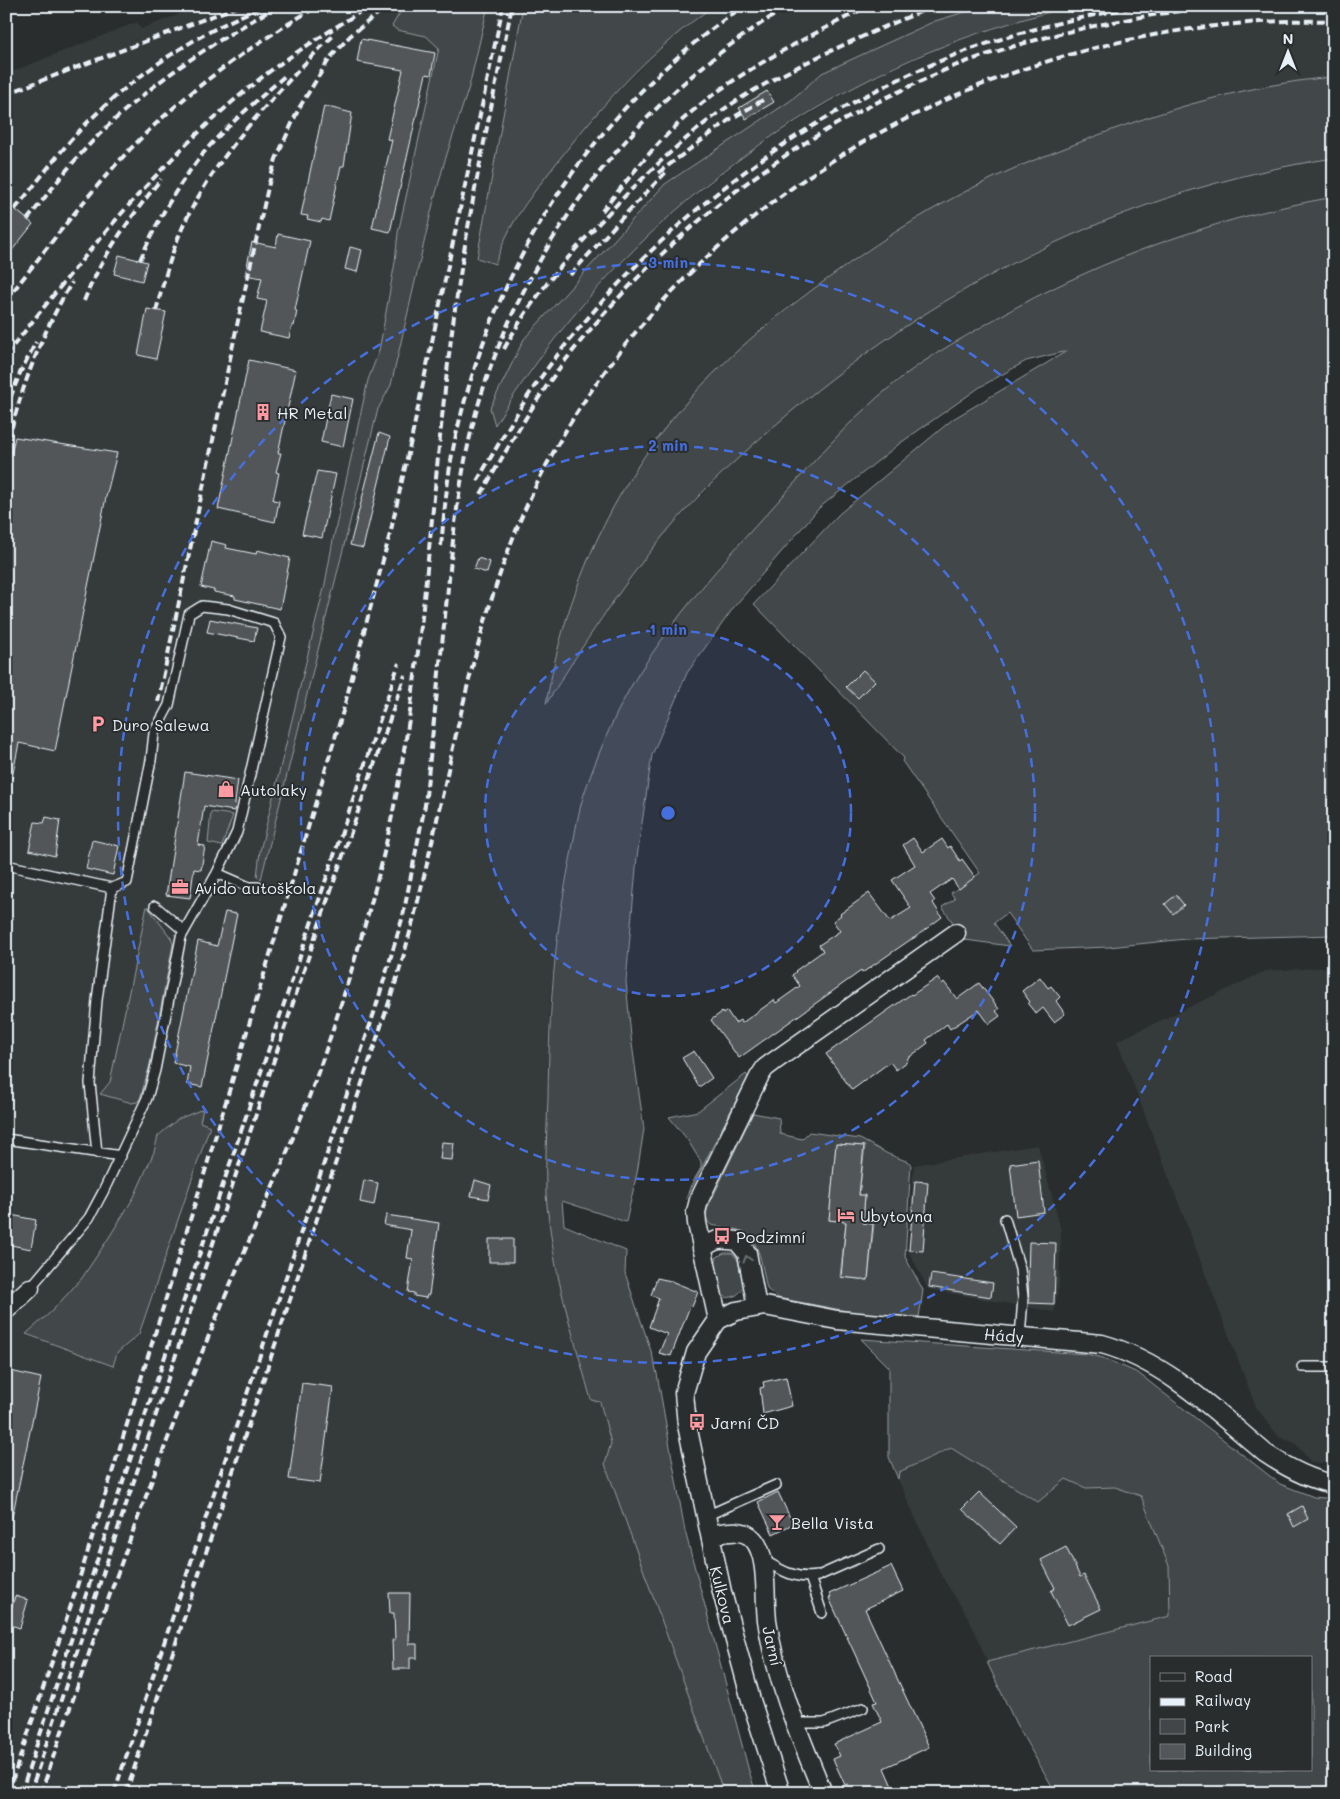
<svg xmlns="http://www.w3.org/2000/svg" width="1340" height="1799" font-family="Mali,sans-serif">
	<rect width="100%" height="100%" fill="#2a2d2e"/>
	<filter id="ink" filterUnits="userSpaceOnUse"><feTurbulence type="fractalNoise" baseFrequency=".02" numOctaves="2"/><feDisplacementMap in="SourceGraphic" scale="10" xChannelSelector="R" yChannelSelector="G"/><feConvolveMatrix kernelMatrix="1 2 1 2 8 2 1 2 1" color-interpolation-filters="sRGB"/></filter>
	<g filter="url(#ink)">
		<!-- built -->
		<path fill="#363a3b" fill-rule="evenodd" d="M200,6H537L490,183L477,258L494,264L509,230L541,182L585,126L620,89L670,40L714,6H985L935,21L822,73L790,101L665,184L490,408L496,425L519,387L576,312L638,245L673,213L747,155L785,129L861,84L946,45L1031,17L1072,6H1334V77L1248,91L1185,106L1124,125L993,178L946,202L879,242L791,304L758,331L648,451L622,492L601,531L577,586L559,641L547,703L601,620L634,573L663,535L732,463L808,396L884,339L930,310L990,276L1088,227L1190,190L1240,176L1301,163L1334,158V197L1256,213L1198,230L1148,247L1094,270L1042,293L991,320L941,350L896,381L773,507L722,562L692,599L638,675L616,715L599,753L575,834L565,880L556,942L550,998L548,1045L546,1192L552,1247L563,1294L590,1400L600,1402L611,1443L605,1464L724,1793H6V74L137,22L141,29ZM200,1122L210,1126L139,1334L117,1353L113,1366L26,1335L52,1311L82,1278L108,1239L134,1197L154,1152L158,1136Z
			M1334,967V1464L1311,1462L1295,1443L1279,1437L1256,1407L1117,1041L1266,971Z
			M1038,1145L1061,1230L1059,1285L1054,1312L928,1289L908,1250L914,1165Z
			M951,1448L1038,1502L1066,1479L1086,1488L1115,1487L1141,1496L1169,1566L1170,1616L987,1662L978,1639L968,1617L941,1575L898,1479L899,1472Z"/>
		<!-- green -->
		<path fill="#424648" stroke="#959ca0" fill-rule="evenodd" d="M404,6H488L469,87L445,160L433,204L391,385L378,409L261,879L257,877L260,851L325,584L333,540L368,380L379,351L395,262L398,233L439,48L426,36L397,30L392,26Z
			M523,6H714C654,47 602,104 558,161C541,183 523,205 510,229C504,240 500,252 495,264L477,258Z
			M985,6H1072C1030,17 987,29 946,45C760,118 599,255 495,425L490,408L524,339L665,184L790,101L822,73L935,21Z
			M1334,77V158C1125,189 930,290 772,428C733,462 695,497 662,537C619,589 582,647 546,704C550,683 554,662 560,641C578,574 608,508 648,451C700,377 767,321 840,270C888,235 939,203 993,178C1022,164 1053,153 1083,141C1162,110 1249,84 1334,77Z
			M1334,197V935L1186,939L1109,947L1033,950L1007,913L994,923L1010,946L965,940L942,907L955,899L951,893L980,873L902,761L904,758L754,604L839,514L953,419L1067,351L1026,361L980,387L899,444L819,508L734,607L687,673L652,755L637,857L626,981L631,1037L644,1129L637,1173L626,1222L562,1201L564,1225L626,1251L625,1273L652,1354L657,1374L685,1531L749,1771L756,1793H724L605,1464L611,1443L600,1402L591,1400C577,1348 560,1296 552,1243C550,1227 547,1210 546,1194C545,1162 547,1129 548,1097C549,1015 554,935 571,855C575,834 578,812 585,791C599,751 616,710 639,673C674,619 716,569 760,521C804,474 845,422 896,382C919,363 945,348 971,333C1082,266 1206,219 1334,197Z
			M211,812L233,815L222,846L208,843Z
			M147,906L171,938L173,944L150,1064L140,1099L137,1102L132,1103L100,1094L110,1082Z
			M746,1074L748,1077L686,1199L691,1185L701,1168V1162L687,1139L669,1117L698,1111Z
			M203,1109L200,1122L210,1126L139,1334L117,1353L113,1366L26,1334L52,1311L82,1278L108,1239L134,1197L154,1152L158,1136L178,1119Z
			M753,1113L779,1118L780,1134L802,1139L809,1132L860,1139L888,1154L911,1163L905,1257L923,1290L919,1317L863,1314L778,1298L767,1289C763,1273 760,1237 742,1231C732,1228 721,1227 711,1225C705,1220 706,1214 708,1207ZM836,1144L865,1146L859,1195L865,1196L863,1223L874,1224L868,1280L840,1277L846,1222L829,1220Z
			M724,1253H732L738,1260L744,1287C738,1297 725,1303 718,1290C714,1282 714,1265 717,1257Z
			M861,1339L1087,1354L1103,1358L1138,1373L1280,1484L1314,1497L1334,1499V1793H1056L1016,1724L987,1662L1170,1616L1169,1566L1141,1496L1115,1487L1086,1488L1066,1479L1038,1502L951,1448L899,1472L898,1479L889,1457V1367ZM1151,1658H1311V1770H1151Z"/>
		<!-- building -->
		<path fill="#535759" stroke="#e8f1f8" d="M361,39L435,53L431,75L426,74L390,232L372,228L392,140L387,139L403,70L357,62Z
			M767,91L774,102L746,119L739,108Z
			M324,106L352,113L344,166H341L329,221L322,219L321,222L307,219L308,216L301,215Z
			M6,202L33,224L6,258Z
			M278,234L310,241L295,310L297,311L294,326L292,325L289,338L260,332L267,301L257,299L262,278L245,275L252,242L276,247Z
			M350,247L362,250L357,272L345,269Z
			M119,255L147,262L142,281L114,274Z
			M147,309L166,312L156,359L138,355Z
			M249,360L296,370L278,453H281L276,472L279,473L273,500L279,501L275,522L218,509Z
			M331,394L353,399L343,447L321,442Z
			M379,433L390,437L363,548L350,545Z
			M15,437L117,453L106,497L55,751L19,743L12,778L6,777V474Z
			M317,471L336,474L322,538L302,534Z
			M211,541L227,545L226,548L256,554L257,550L290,558L280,609L235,599V596L214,592V590L201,587Z
			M478,558L490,562L487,573L474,569Z
			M210,619L257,628L254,641L207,632Z
			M863,670L875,681L858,698L846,687Z
			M185,772L238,780L234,811L204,806L198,845L205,846L201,870L194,869L190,898L166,895Z
			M46,817L60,820L55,856L29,850L35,822L44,823Z
			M913,838L923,852L942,839L948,848L950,846L960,861L962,859L975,877L959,889L952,879L930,894L935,901L933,903L942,917L914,938L910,940L862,973L861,971L739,1058L711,1020L722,1012L723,1014L727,1011L735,1023L740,1020L742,1023L774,1000L776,1003L800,986L792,975L796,972L795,971L823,951L819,945L840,931L833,921L841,915L840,914L869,893L890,921L911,908L892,880L915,865L903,845Z
			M92,840L119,846L113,875L86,869Z
			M1176,895L1184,905L1173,914L1165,904Z
			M225,912L237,914L202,1087L187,1084L190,1067L173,1063L198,941L217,946Z
			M1040,977L1048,988L1051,986L1060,997L1056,1001L1065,1014L1054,1022L1043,1008L1036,1014L1028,1004L1030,1002L1022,991Z
			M937,978L942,984L944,982L957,999L979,983L999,1009L996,1011L1000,1016L989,1024L979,1010L950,1029L947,1024L926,1040L928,1043L907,1059L908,1061L896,1070L890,1062L852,1090L826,1054L911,994L912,995Z
			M694,1051L712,1078L699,1087L682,1058Z
			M442,1142L454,1143L452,1160L440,1159Z
			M836,1144L864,1146L859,1195H865L863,1223L873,1224L868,1280L841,1277L846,1222L829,1220Z
			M1038,1160L1044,1212L1016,1216L1010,1164Z
			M364,1180L378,1183L374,1205L360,1202Z
			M475,1180L491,1185L488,1199L471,1196Z
			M915,1181L928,1182L923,1251L909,1250Z
			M6,1214L36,1220L31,1249L6,1244Z
			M386,1215L439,1223L429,1295H427L426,1298L414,1296V1293L408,1292L413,1259L407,1258L411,1230L384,1225Z
			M489,1239H513V1262H489Z
			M1029,1242L1056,1243L1054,1304L1029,1303L1028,1281Z
			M931,1274L993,1283L991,1297L929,1287Z
			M657,1278L671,1281L698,1292L692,1307L690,1306L671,1356L659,1353L667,1334L649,1327L659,1298L651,1295Z
			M6,1370L41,1378L12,1518H6Z
			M786,1377L792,1406L763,1414L760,1388L764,1387L763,1382Z
			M302,1383L333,1387L320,1483L289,1479Z
			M778,1492L793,1524L773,1534L758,1502Z
			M979,1492L1016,1527L1000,1544L962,1509Z
			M1302,1506L1308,1519L1294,1527L1288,1514Z
			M1066,1547L1080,1577L1084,1575L1101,1609L1068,1625L1051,1591L1055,1588L1041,1560Z
			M891,1566L903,1591L865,1609L929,1747L884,1768L895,1793H852L848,1784L845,1785L833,1759L840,1756L834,1744L882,1722L873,1703L877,1702L829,1598L831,1597L829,1594Z
			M389,1593H410L409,1644H417V1658H410V1669H393L392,1640H395L394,1613H390Z
			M15,1596L28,1600L20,1628L7,1624Z"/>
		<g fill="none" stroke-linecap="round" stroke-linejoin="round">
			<!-- lane casing -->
			<g stroke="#e8f1f8" stroke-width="12">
				<path id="lane" d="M6,865L112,888L127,882L151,760L154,733L169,705L189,614L202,606L228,609L274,623L281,637L237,832L217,873L181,937L155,1070L147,1098L104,1190L89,1218L30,1288
					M217,873L249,887H258
					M155,906L183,930
					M6,1139L121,1156
					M97,1153L90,1083L97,1000L112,888
					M1005,1219L1020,1269L1023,1298L1020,1337
					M1302,1367H1334
					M706,1516L776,1485
					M762,1559C780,1570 796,1580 818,1576L879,1549
					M810,1577L822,1613
					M796,1723H824L863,1708"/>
			</g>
			<!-- street casing -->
			<g stroke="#e8f1f8" stroke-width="21">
				<path id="street" d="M702,1249C716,1238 720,1239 737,1241L747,1253L757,1307
					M6,1310L30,1288
					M718,1320L697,1223L696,1212L699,1200L759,1077L765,1068L773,1062L956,933
					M710,1535C723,1533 742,1527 753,1539C769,1556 764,1597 767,1620C775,1679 800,1737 823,1793
					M781,1793L751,1700L722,1592L687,1425L684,1393L696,1352L718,1320L736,1311L765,1306L837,1320L1102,1344C1167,1362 1215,1411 1265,1453C1286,1467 1309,1480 1334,1484"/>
			</g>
			<!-- lane -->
			<use href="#lane" stroke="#2a2d2e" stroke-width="9"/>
			<!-- street -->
			<use href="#street" stroke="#2a2d2e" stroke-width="18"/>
			<!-- rail -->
			<path stroke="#e8f1f8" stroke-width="4" stroke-dasharray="8 4" stroke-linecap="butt" d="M6,94L239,6
				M658,173L729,120L763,100
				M15,209C40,179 63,146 91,119C141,70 200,32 264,6
				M602,211C626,182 649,151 677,125C732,73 801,41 868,6
				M27,220C44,199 60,177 78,157C136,92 203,48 278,6
				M140,260C159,217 182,176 214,141C237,117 262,96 287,74
				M570,275L619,221L667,171
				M6,300C57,236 108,165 170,111C215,71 265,37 318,6
				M84,301C102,255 131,217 161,179
				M156,311C164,280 172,249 186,220C209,173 240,134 275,96C294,75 312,55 333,36
				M504,349C534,293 577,246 621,200C659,162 699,123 746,95C805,60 870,33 934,6
				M6,355C81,260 156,164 250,87C287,56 329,32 369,6
				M6,409L20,373L36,342
				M6,451C19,393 41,334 72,282
				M477,481C494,452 511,422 530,393C547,368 567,342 587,319C684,205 811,112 950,57C1011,33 1080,16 1144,6
				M481,494C508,448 534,400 568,357C656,245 769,153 898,92C917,83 937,73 957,65C1042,34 1130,16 1219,6
				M441,546C445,506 448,466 458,427C499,255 597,105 744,6
				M158,702L239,316L269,183L276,159L299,108L330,58L350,36L387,6
				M8,1793L74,1596L203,1178L343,711L391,530L412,436L503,6
				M21,1793L129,1463L399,663
				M30,1793L318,928L405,675
				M41,1793C94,1636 149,1481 212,1328C246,1245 285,1163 316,1078C337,1020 355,960 372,900C421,721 427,538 449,355C463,237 488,122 512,6
				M114,1793L375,1010L403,916L425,805L454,531C459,492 465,454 475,416C523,245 636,97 789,6
				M126,1793L397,978C441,833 458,680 513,538C640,214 992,11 1334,21"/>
		</g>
		<!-- one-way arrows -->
		<defs><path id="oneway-chevron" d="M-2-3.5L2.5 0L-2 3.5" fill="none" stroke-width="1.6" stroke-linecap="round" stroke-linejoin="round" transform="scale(1.25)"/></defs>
		<use stroke="#6c7275" href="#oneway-chevron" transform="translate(747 1259) rotate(-106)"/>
	</g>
	<!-- distance rings -->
	<circle cx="668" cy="813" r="183" fill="#466fde" fill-opacity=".12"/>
	<g fill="none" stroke="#466fde" stroke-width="2.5" stroke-dasharray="9 6">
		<circle cx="668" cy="813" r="183"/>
		<circle cx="668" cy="813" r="367"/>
		<circle cx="668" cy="813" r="550"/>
	</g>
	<!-- icons -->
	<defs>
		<g id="building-bare" transform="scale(1.35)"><path d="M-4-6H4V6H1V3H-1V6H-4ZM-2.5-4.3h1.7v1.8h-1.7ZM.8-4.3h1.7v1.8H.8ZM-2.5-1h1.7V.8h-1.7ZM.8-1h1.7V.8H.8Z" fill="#ff9aa2" stroke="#2a2d2e" stroke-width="2.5" paint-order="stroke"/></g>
		<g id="parking-bare" transform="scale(1.35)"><path d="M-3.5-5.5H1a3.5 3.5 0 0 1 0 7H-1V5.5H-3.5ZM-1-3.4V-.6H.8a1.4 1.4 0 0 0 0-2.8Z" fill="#ff9aa2" stroke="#2a2d2e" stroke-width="2.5" paint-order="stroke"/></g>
		<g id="shop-bare" transform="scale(1.35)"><path d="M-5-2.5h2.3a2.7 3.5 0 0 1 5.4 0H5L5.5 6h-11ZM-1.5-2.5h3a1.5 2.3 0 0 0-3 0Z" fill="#ff9aa2" stroke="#2a2d2e" stroke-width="2.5" paint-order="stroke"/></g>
		<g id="office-bare" transform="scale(1.35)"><path d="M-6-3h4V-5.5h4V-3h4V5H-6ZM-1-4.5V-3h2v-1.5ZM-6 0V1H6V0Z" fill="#ff9aa2" stroke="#2a2d2e" stroke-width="2.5" paint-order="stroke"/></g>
		<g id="hotel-bare" transform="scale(1.35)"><path d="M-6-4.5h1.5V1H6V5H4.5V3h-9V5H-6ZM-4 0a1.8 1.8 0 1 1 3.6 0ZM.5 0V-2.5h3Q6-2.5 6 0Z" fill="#ff9aa2" stroke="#2a2d2e" stroke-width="2.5" paint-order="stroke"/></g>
		<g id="bus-bare" transform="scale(1.35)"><path d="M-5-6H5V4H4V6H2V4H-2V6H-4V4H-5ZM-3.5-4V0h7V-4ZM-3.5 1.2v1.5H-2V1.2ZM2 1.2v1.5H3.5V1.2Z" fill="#ff9aa2" stroke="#2a2d2e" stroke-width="2.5" paint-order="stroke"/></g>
		<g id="bar-bare" transform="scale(1.35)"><path d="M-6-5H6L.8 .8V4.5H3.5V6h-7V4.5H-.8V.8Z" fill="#ff9aa2" stroke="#2a2d2e" stroke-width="2.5" paint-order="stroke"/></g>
	</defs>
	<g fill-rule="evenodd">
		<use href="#building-bare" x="263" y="412"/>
		<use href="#parking-bare" x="98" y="724"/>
		<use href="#shop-bare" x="226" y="789"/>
		<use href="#office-bare" x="180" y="887"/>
		<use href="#hotel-bare" x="846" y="1215"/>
		<use href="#bus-bare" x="722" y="1236"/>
		<use href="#bus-bare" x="697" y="1422"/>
		<use href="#bar-bare" x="777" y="1522"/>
	</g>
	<g text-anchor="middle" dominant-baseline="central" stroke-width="4" stroke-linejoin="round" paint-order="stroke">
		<!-- poi labels -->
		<g font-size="16" fill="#e8f1f8" stroke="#2a2d2e" text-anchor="start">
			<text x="277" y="412">HR Metal</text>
			<text x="112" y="724">Duro Salewa</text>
			<text x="240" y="789">Autolaky</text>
			<text x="194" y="887">Avido autoškola</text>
			<text x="860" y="1215">Ubytovna</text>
			<text x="736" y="1236">Podzimní</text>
			<text x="711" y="1422">Jarní ČD</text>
			<text x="791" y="1522">Bella Vista</text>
		</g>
		<!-- street labels -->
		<g font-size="16" fill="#e8f1f8" stroke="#2a2d2e">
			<text transform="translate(1004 1335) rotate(5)">Hády</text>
			<text transform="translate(723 1595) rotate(76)">Kulkova</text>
			<text transform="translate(773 1646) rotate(77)">Jarní</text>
		</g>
	</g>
	<circle cx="668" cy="813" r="8" fill="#466fde" stroke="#2a2d2e" stroke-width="2.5"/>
	<g font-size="15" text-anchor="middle" font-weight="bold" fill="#466fde" stroke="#2a2d2e" stroke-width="4" stroke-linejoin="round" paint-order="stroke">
		<text x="668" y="268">3 min</text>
		<text x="668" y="451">2 min</text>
		<text x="668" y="635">1 min</text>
	</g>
	<!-- margin -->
	<rect width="1340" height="1799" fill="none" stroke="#2a2d2e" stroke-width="25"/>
	<rect x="12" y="12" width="1315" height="1774" fill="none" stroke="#e8f1f8" stroke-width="2" filter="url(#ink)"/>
	<!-- legend -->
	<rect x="1150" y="1656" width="162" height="115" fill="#2a2d2e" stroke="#767b7f"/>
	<rect x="1160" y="1673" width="25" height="8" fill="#2a2d2e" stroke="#767b7f"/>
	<text x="1195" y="1682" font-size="15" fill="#e8f1f8">Road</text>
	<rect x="1160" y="1698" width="25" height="8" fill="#e8f1f8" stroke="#767b7f"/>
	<text x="1195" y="1706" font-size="15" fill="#e8f1f8">Railway</text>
	<rect x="1160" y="1719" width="25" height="15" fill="#424648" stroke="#767b7f"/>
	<text x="1195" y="1732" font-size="15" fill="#e8f1f8">Park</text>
	<rect x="1160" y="1744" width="25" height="15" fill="#535759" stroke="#767b7f"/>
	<text x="1195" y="1756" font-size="15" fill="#e8f1f8">Building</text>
	<!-- north arrow -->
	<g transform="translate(1288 52)" stroke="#2a2d2e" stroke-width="4" paint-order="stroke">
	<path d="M0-4L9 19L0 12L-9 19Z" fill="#e8f1f8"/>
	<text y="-8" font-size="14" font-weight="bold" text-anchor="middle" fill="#e8f1f8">N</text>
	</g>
</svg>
